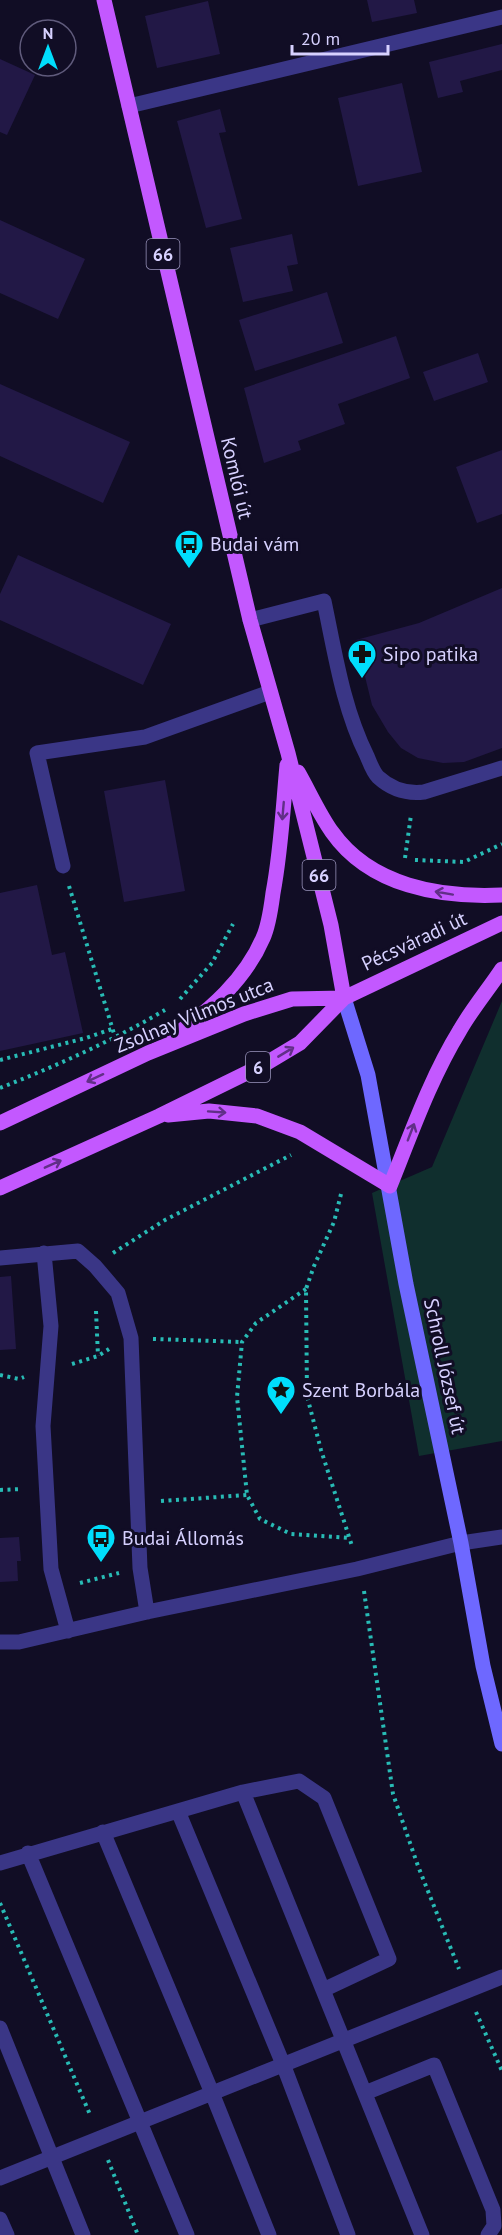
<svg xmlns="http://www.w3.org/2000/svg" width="502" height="2235" font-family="'PT Sans',sans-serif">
	<rect width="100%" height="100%" fill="#110d25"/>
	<!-- green -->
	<path fill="#102f2e" d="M502,1001V1441L419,1456L372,1193L432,1167Z"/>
	<!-- building -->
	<path fill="#221846" d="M367,0H414L417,13L372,22Z
		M208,1L220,54L157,68L145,16Z
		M502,44V70L460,81L463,92L438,98L429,62Z
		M0,59L35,75L7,135L0,132Z
		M402,83L422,172L358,186L338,98Z
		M220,109L226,132L219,133L242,219L206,228L177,121Z
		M0,220L85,259L58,319L0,293Z
		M292,234L298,264L287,266L293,291L243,302L230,248Z
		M327,292L343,343L255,371L239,320Z
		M396,336L410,378L338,404L345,424L298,441L301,450L264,463L244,388Z
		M478,353L488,382L434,401L423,372Z
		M0,384L130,442L103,503L0,456Z
		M502,450V514L477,523L456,467Z
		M18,555L171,624L143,685L0,620V594Z
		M502,588V748L464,762L443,763L418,758L401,748L388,732L372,705L356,640L419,623Z
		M165,780L185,891L124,902L104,791Z
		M37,885L52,955L65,952L83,1033L0,1051V893Z
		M11,1276L16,1349L0,1350V1277Z
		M19,1537L21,1561H17L18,1581L0,1582V1538Z"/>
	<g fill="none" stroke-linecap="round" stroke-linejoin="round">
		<!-- path -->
		<path stroke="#28bbb5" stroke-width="4" stroke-dasharray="3 4.5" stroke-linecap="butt" d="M405,858L411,815
			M415,860L464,862L502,844
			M69,886L115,1037
			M180,999L212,963L233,924
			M0,1060L86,1038L112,1029
			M0,1088C56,1066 112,1041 165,1010
			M341,1194L334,1222L314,1266L306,1289L307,1396L321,1450L352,1546
			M113,1253L165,1220L291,1155
			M306,1289L256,1323L242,1342L237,1397L247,1495L260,1519L291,1534L350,1538
			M96,1311L98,1356
			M153,1339L242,1342
			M72,1364L98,1356L109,1349
			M0,1375L19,1379L24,1377
			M0,1490L22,1489
			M161,1501L247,1495
			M80,1583L119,1573
			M364,1591L393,1794L418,1866L459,1969
			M0,1903L91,2117
			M476,2012L502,2071
			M108,2160L138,2235"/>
		<!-- service -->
		<path stroke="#3a3686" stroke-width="15" d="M250,620L324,601C335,653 343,708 367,756C370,763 373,772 378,777C391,789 407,794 424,792L502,768
			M44,1253L51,1326L43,1426L51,1569L68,1631
			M0,1258L78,1251L95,1266L118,1293L131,1338L140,1568L147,1612
			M0,1642H19L147,1612L357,1569L461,1543L502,1537
			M243,1792L422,2235
			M178,1811L283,2064L348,2235
			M103,1832L212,2093L269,2235
			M28,1853L187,2235
			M0,1863L243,1792L299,1781L324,1798L389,1959L323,1990
			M0,2028L83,2235
			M365,2093L434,2065L493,2210L494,2226L488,2235
			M0,2178L502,1977
			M0,2219L7,2235"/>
		<!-- minor -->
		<path stroke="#3a3686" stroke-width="15" d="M129,106L502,17
			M63,866L37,753L145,737L270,692"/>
		<!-- secondary -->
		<path stroke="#6e68ff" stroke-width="15" d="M344,998L368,1075L406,1284L461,1543L483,1666L502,1744"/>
		<!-- primary -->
		<path stroke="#c358ff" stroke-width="15" d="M104,0L250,620L288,753L331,925L344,998
			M298,772C309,791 319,814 332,832C370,886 440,898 502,895
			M174,1036C210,1010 245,980 263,938C269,925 271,908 273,893C281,851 283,808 287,765
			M168,1115L209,1111L257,1116L300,1132L390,1186C411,1134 430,1079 460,1030C472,1009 488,990 502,969
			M0,1123L148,1053L244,1014L292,999L344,998
			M0,1188L159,1116L265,1064L300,1043L344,998L502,923"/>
	</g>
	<!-- one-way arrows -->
	<defs><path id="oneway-shaft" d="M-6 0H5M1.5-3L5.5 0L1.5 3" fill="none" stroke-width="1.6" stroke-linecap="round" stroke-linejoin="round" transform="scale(1.5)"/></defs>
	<g stroke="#612f87">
		<use href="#oneway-shaft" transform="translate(283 811) rotate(95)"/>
		<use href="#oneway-shaft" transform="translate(444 893) rotate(-170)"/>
		<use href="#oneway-shaft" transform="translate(286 1052) rotate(-31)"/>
		<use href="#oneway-shaft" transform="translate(95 1078) rotate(155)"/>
		<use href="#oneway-shaft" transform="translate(217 1112) rotate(4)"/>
		<use href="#oneway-shaft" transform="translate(411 1132) rotate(-69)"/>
		<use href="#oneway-shaft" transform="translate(53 1164) rotate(-24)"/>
	</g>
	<!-- icons -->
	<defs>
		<g id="bus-pin" transform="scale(1.5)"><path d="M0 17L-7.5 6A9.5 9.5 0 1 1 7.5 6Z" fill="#00defc" stroke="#110d25"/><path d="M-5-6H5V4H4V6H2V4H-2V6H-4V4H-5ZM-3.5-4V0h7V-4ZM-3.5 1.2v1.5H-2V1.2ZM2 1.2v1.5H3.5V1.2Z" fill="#111"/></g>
		<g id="pharmacy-pin" transform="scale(1.5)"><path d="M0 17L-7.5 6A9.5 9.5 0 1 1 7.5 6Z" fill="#00defc" stroke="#110d25"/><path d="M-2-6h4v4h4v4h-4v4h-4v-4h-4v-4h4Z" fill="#111"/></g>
		<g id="sight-pin" transform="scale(1.5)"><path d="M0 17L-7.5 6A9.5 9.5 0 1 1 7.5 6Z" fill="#00defc" stroke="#110d25"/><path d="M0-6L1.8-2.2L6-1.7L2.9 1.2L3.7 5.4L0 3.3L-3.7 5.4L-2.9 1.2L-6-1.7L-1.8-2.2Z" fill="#111"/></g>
	</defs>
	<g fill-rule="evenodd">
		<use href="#bus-pin" x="189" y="544"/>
		<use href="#pharmacy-pin" x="362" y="654"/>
		<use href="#sight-pin" x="281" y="1390"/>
		<use href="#bus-pin" x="101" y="1538"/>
	</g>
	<g text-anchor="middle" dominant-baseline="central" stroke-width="6" stroke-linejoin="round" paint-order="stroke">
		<!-- shield labels -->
		<g fill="#110d25" stroke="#9c96be" stroke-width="1.5">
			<rect x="146.5" y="239" width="33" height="30" rx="4.5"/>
			<rect x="302.5" y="860" width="33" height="30" rx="4.5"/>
			<rect x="246" y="1052" width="24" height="30" rx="4.5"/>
		</g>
		<g font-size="18" font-weight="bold" fill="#d7d1ff">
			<text x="163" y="254">66</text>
			<text x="319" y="875">66</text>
			<text x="258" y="1067">6</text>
		</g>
		<!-- street labels -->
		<g font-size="20" fill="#d7d1ff" stroke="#110d25">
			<text transform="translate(237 478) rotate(77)">Komlói út</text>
			<text transform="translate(414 941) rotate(-25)">Pécsváradi út</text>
			<text transform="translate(194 1015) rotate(-22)">Zsolnay Vilmos utca</text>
			<text transform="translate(445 1366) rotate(78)">Schroll József út</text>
		</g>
		<!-- poi labels -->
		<g font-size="20" fill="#d7d1ff" stroke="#110d25" text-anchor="start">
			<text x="210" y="544">Budai vám</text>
			<text x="383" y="654">Sipo patika</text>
			<text x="302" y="1390">Szent Borbála</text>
			<text x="122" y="1538">Budai Állomás</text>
		</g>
	</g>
	<!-- north arrow -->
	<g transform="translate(48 48)"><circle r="28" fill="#110d25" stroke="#605b7c" stroke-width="1.5"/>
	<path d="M0-4.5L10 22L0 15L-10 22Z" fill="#00defc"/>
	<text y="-9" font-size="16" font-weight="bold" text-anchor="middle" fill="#d7d1ff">N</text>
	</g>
	<!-- scale -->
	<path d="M292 45v9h96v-9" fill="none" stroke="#d7d1ff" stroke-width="3"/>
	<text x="301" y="45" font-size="18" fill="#d7d1ff" stroke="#110d25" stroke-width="4.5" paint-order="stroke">20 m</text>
</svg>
